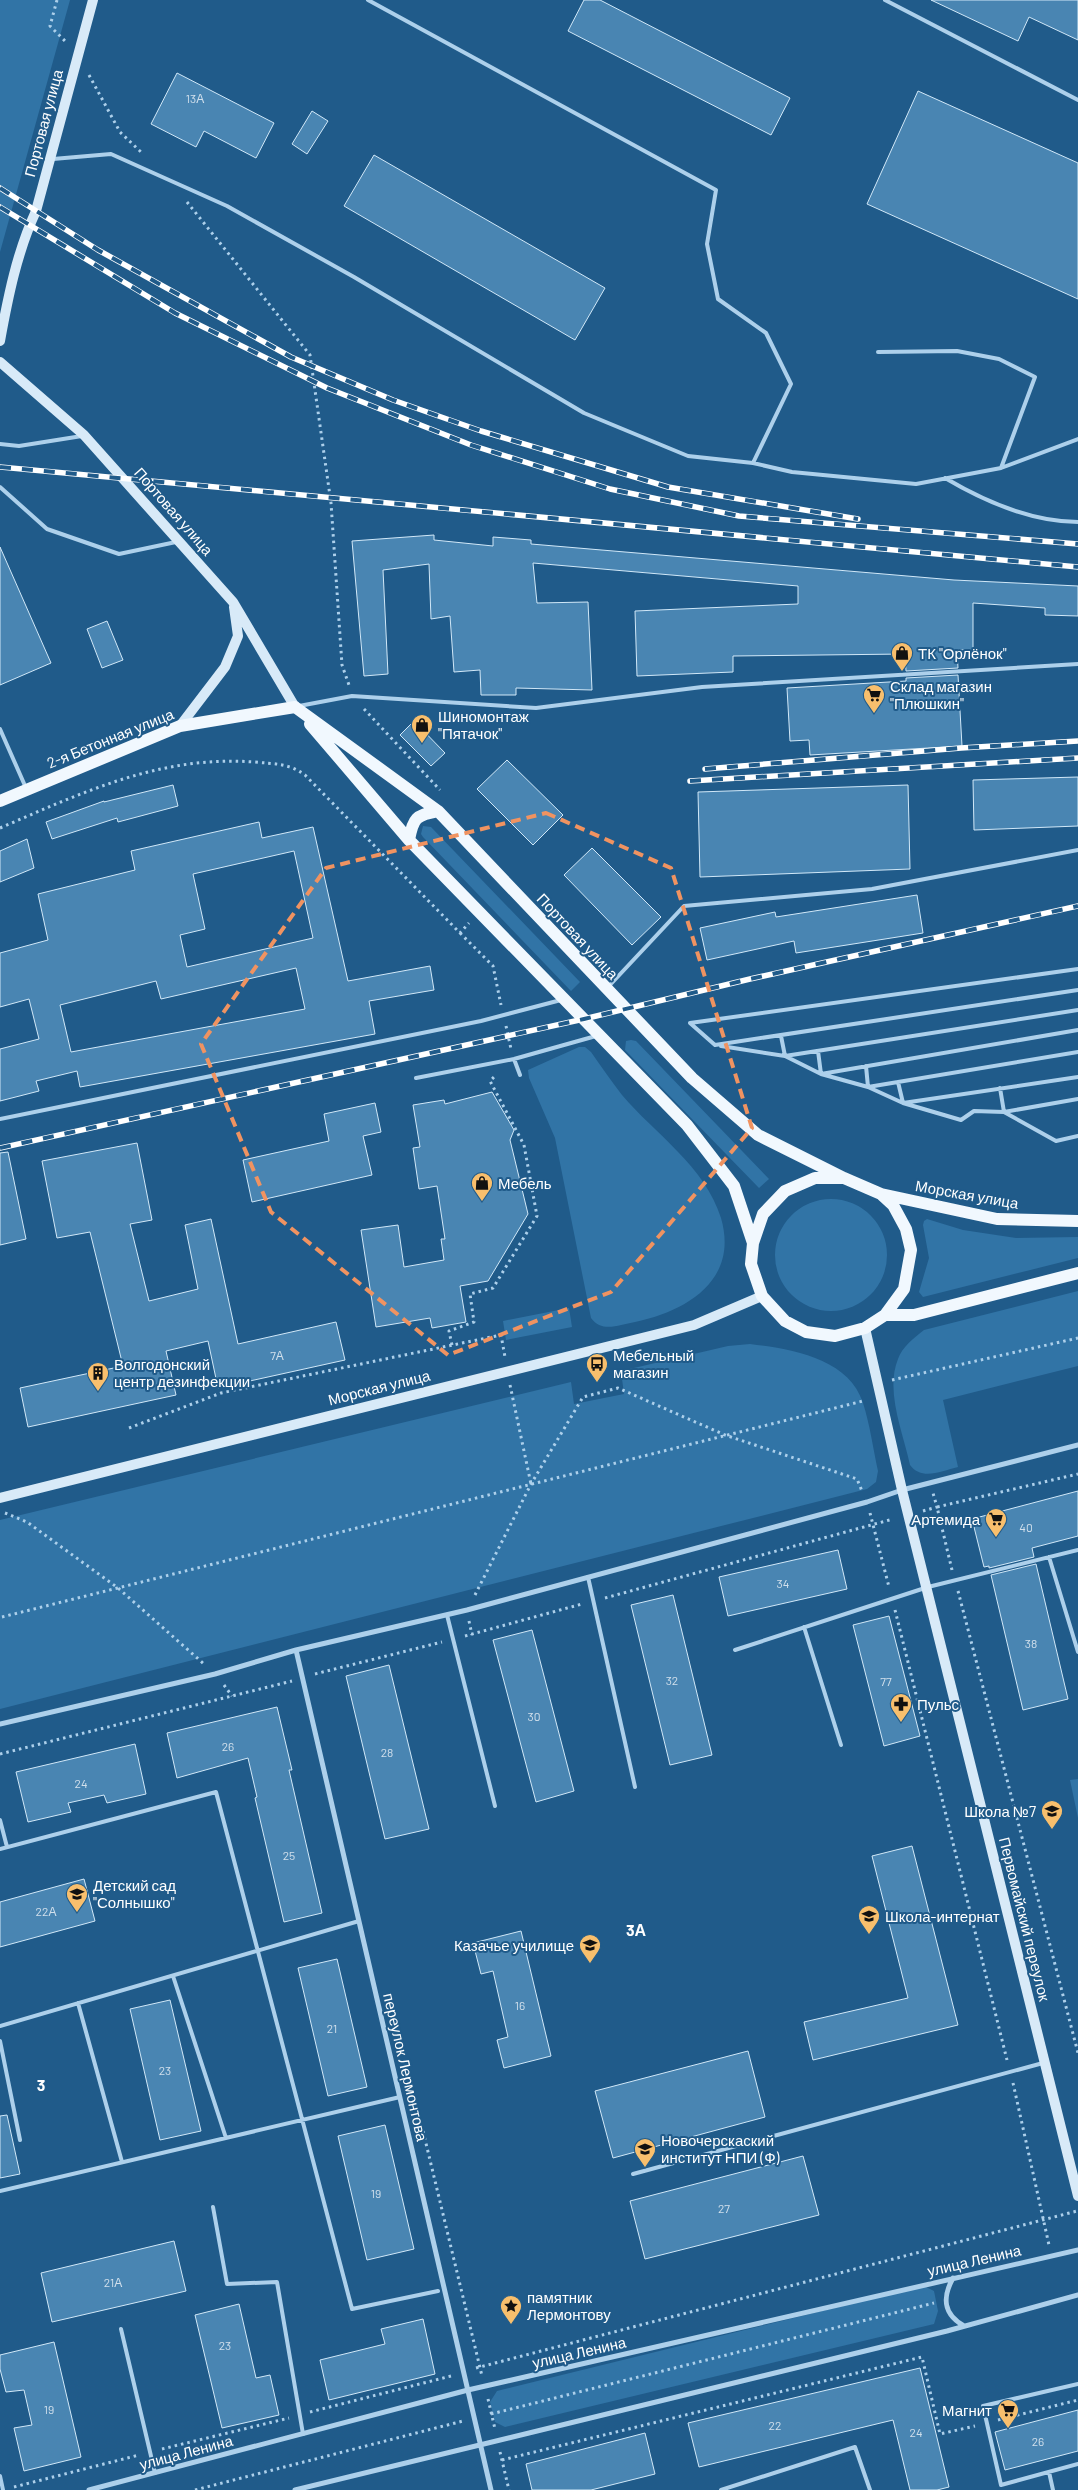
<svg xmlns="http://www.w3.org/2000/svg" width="1078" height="2490" font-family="Barlow,sans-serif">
	<rect width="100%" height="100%" fill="#205b8a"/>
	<!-- green -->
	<path fill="#3174a6" d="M0,0H70L0,252Z
		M423,826L431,827L580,982L571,991L423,837L421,834Z
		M631,1040L636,1041L769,1179L759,1188L625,1050L626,1041Z
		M579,1047H585L591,1052C601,1066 611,1081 622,1095C655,1134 705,1166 721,1218C739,1280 687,1311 635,1322C618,1325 602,1333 591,1318L555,1138L529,1078L528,1070Z
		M775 1255a56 56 0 1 1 112 0a56 56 0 1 1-112 0Z
		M927,1219L963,1230L1016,1238L1078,1237V1258L923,1297L919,1292L929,1258L923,1225L924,1221Z
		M1078,1291V1366L943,1400L958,1467C941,1471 922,1481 910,1465C903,1432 885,1391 898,1359C902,1347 914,1338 924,1330Z
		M569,1308L572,1327L506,1340L503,1321Z
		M750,1344C790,1349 849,1358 863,1403C870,1425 873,1448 878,1471L876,1482L867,1489L0,1709V1520L571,1382L574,1404L624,1394L621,1371L728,1346Z
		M1078,1779V1818L1070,1780Z
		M924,2286L934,2291L938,2311L934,2324L505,2427L495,2422L490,2402L497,2391Z"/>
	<!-- building -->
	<path fill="#4985b2" stroke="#d1e8f8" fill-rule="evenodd" d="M584,0H600L790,98L771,135L568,31Z
		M931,0H1078V40L1029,17L1018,41Z
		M177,73L274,123L256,158L204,131L196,147L151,124Z
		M918,91L1078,163V299L867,204Z
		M312,111L328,121L307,154L292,144Z
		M374,155L605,288L575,340L344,206Z
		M434,535V540L493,546V537L531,540V544L954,580L1078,586V616L1045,615V608L973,603V650H957L958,668L906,671L905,654L733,656V672L637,676L635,611L798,604V586L533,563L537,603L588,602L592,690L516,688V695H481L480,670L454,672L450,616L431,619L429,564L383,570L388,674L364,676L352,541Z
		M0,547L51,663L0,685Z
		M107,621L123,660L102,668L87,629Z
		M958,675L962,746L810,755L809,740L790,741L787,688L906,681V678Z
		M414,721L445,753L431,766L400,735Z
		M507,760L563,815L533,845L477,789Z
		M1078,777V826L974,830L973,780Z
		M173,785L178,806L118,822L117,818L52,839L46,822L104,801V802Z
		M908,785L910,869L700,877L698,792Z
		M259,822L262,838L313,827L348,981L430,966L434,990L369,1001L375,1034L80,1087L77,1071L36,1081L39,1091L0,1101V1049L39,1039L29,999L0,1007V953L48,940L38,894L135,870L131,851ZM294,851L313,938L187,967L180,935L205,929L193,874ZM296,968L305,1009L71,1052L60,1005L156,981L161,999Z
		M27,839L34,868L0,882V851Z
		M592,848L661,917L632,945L564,875Z
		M917,895L923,933L796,953L794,941L707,960L700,928L775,912L776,917Z
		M492,1092L514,1130L510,1140L528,1214L488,1281L460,1286L466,1322L432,1328L430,1318L376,1327L361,1230L398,1225L404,1267L444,1260L441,1239H445L437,1186L419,1189L413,1148L420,1147L413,1105L444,1100L445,1104Z
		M375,1103L381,1132L363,1136L372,1175L252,1202L243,1160L329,1141L324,1114Z
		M137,1143L152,1220L130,1224L149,1301L198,1289L185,1225L211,1219L238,1344L336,1322L345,1360L218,1388L208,1341L166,1351L176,1395L28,1427L20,1388L123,1366L90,1232L57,1238L42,1161Z
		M8,1152L26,1239L0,1245V1153Z
		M1078,1491V1536L1032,1548L1034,1557L989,1568V1566L984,1567L972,1519Z
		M838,1550L847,1589L728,1616L719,1577Z
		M1036,1564L1068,1699L1023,1710L991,1575Z
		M673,1595L712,1755L670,1765L631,1605Z
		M889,1616L920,1736L884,1746L853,1625Z
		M532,1630L574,1791L536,1802L493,1640Z
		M389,1665L429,1829L385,1839L346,1676Z
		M277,1707L292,1770H289L322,1913L284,1922L255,1798L257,1797L248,1758L177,1778L167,1733Z
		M135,1744L146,1794L107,1803L104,1795L68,1803L71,1812L28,1822L16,1772Z
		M912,1846L958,2025L813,2060L804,2022L908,1998L872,1856Z
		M84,1879L95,1921L0,1947V1902Z
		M521,1931L551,2056L504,2068L497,2040L508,2037L493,1971L481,1974L473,1943Z
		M337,1959L367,2087L328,2096L298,1968Z
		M170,2000L201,2131L160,2140L130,2009Z
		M748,2051L765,2117L613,2158L595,2091Z
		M7,2115L20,2174L0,2178V2116Z
		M385,2125L414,2249L367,2260L338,2136Z
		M803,2156L819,2215L645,2259L630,2201Z
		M174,2241L186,2291L52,2322L41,2273Z
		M239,2304L256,2378L270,2375L279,2415L222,2428L195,2315Z
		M423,2319L435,2374L329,2400L320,2360L385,2344L381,2329Z
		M54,2342L81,2457L24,2471L14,2428L32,2425L24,2390L6,2392L0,2369V2355Z
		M920,2368L949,2487L937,2490H910L893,2420L699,2467L688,2423Z
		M1078,2410V2451L1005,2470L995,2432Z
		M645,2433L655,2474L591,2490H532L526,2464Z"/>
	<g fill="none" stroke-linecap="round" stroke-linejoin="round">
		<!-- path -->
		<path stroke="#add0eb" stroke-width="3" stroke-dasharray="2.5 4" stroke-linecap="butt" d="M57,0L50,26L67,43
			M89,75L120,132L142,153
			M187,202L310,355L331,503L342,665L349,685
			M364,709L440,790
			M0,828C84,792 161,755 254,762C275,764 288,763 305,775L460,933L469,923
			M460,933L493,966L501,1005
			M506,1026L511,1049
			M452,1345L449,1331L474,1322L470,1294L493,1288L537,1216L524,1145L490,1081L495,1076
			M892,1380L1078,1338
			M510,1385L531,1484
			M129,1428L221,1393L501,1335L505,1357
			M923,1511L937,1507L933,1493
			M5,1513L27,1522L118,1588L204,1664
			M870,1513L889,1587
			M952,1570L937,1507L1078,1474
			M958,1591L1078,2053
			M475,1595L531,1484L583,1397L618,1388L725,1435L857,1479L862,1491
			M605,1598L893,1519
			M895,1610L1007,2060
			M2,1617L863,1401
			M469,1621L472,1635
			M465,1636L582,1604
			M315,1674L442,1642
			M224,1685L232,1696
			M0,1754L292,1681
			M1013,2083L1049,2245
			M423,2131L482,2376
			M476,2368L1077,2211
			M488,2399L495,2429
			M310,2412L451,2376
			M491,2414L934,2303
			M998,2420L1078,2400
			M162,2449L289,2418
			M500,2452L509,2490
			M502,2460L922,2357L940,2434L975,2426
			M14,2487L139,2455
			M195,2490L463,2421"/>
		<!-- lane -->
		<path stroke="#add0eb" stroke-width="4" d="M368,0L716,190L707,244L718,299L766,333L791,384L753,463
			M885,0L1078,100
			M53,159L111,154L227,206L354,277L584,413L688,456L753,463L792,472L916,484L1001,468L1078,439
			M878,352L957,351L999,359L1035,377L1001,468
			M0,444L19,446L82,436
			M945,478C984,501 1032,522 1078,522
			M0,487L47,529L119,554L176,542
			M299,706L352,696L536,708L702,687L1078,664
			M0,729L26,788
			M1078,969L690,1023L715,1045L1078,990
			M609,986L684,906L872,889L1078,850
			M781,1036L785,1056L1078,1010
			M721,1046L785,1056L821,1074L868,1087L903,1103L961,1120L974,1111L1004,1112L1056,1141L1078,1136
			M818,1051L821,1074L1078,1030
			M514,1059L520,1075
			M866,1066L868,1087L1078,1052
			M416,1078L514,1059L596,1036
			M898,1082L903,1103L1078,1077
			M1000,1088L1004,1112L1078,1099
			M0,1119L481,1021L561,1000
			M1049,1557L1078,1652
			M588,1577L635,1787
			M447,1615L495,1806
			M804,1627L841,1745
			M735,1650L928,1587L1078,1550
			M0,1820L7,1847
			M0,1849L216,1792L352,2309L438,2291
			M173,1976L226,2138
			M78,2003L122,2162
			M0,2026L359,1921
			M0,2041L20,2140
			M633,2174L1043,2063
			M0,2191L400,2097
			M213,2207L227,2284L277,2282L303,2434
			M121,2329L155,2473
			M1078,2384L983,2406L1001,2485L1078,2464
			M1049,2472L1053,2490
			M0,2476L3,2490
			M721,2490L855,2447L870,2490"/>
		<!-- street -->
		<path stroke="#add0eb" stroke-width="5" d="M296,1650L491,2490
			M0,1724L215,1674L296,1650L467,1610L867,1502L902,1490L1078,1445
			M953,2278C942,2298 943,2314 964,2326
			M89,2490L468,2390L1078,2250
			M295,2490L947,2331L1078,2295"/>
		<!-- secondary -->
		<path stroke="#d8eaf8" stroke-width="10" d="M0,341C8,297 17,252 36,211L93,0
			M0,362L84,435L233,602L295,707
			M180,726L225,667L238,636L234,607
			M865,1328L902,1490L1078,2196
			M0,1498L694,1325L762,1296"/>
		<!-- primary -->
		<path stroke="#f1f8fe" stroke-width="12" d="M295,707L438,811L692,1078L758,1135L844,1178L881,1194L893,1205L906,1229L911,1250L904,1289L885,1315L865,1328L835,1336L806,1332L785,1321L762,1296L751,1264L753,1243L763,1214L785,1191L815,1178H844
			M310,724L409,840L687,1125L734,1186L753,1243
			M0,801L180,726L295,707
			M409,840C413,818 416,815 438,811
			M881,1194L997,1219L1078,1221
			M885,1315H914L1078,1273"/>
		<!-- rail casing -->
		<g stroke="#fff" stroke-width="5.5">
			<path id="rail" d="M0,188L98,250L291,357L393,400L481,431L668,487L858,519
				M0,207L175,313L327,388L471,445L610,489L739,516L1078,544
				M0,467L1078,567
				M705,769L961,748L1078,741
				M690,781L1078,758
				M0,1148L584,1019L750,979L1078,906"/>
		</g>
		<!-- rail -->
		<use href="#rail" stroke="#205b8a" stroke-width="4" stroke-dasharray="11" stroke-linecap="butt"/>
	</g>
	<!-- marked area -->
	<path fill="none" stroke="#f09361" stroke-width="4" stroke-dasharray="10 6" stroke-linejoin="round" d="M546,813L671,868L752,1128L611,1292L448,1355L271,1212L201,1044L326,868Z"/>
	<!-- icons -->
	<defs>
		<g id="shop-pin" transform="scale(1.125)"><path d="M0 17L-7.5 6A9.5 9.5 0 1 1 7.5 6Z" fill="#f8bf6d" stroke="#205b8a"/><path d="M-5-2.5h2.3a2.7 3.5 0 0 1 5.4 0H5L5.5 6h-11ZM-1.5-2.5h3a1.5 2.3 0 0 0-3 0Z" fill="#111"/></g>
		<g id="supermarket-pin" transform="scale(1.125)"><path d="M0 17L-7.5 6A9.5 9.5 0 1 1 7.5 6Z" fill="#f8bf6d" stroke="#205b8a"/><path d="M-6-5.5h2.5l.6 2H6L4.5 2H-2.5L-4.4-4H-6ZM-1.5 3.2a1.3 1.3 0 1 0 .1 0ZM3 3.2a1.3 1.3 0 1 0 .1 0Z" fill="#111"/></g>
		<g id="bus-pin" transform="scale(1.125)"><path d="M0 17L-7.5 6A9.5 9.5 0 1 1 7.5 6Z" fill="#f8bf6d" stroke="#205b8a"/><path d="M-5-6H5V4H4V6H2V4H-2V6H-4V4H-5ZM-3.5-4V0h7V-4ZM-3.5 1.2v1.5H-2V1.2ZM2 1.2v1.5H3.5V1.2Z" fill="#111"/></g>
		<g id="building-pin" transform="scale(1.125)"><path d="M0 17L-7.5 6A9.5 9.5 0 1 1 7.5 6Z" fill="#f8bf6d" stroke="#205b8a"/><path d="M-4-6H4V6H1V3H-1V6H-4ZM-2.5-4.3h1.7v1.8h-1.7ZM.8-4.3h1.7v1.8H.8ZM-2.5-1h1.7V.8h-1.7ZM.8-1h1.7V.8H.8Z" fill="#111"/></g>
		<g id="pharmacy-pin" transform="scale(1.125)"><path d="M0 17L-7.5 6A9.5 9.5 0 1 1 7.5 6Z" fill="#f8bf6d" stroke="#205b8a"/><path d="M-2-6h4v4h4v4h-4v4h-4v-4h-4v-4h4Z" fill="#111"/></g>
		<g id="school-pin" transform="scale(1.125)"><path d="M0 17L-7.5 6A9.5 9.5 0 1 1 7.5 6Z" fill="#f8bf6d" stroke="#205b8a"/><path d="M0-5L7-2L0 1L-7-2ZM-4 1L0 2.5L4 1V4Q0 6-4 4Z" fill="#111"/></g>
		<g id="university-pin" transform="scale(1.125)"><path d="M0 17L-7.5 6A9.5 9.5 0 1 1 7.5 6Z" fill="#f8bf6d" stroke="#205b8a"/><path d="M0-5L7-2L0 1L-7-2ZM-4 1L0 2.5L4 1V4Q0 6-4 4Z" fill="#111"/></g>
		<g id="sight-pin" transform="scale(1.125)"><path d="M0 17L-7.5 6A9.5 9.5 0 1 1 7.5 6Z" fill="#f8bf6d" stroke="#205b8a"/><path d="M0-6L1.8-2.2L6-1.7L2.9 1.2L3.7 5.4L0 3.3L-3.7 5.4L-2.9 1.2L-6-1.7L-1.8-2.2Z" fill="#111"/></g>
	</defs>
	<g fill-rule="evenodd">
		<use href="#shop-pin" x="902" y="653"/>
		<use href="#supermarket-pin" x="874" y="695"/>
		<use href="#shop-pin" x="422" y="725"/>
		<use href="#shop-pin" x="482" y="1183"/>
		<use href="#bus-pin" x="597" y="1364"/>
		<use href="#building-pin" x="98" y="1373"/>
		<use href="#supermarket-pin" x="996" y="1519"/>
		<use href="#pharmacy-pin" x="901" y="1704"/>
		<use href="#school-pin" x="1052" y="1811"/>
		<use href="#school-pin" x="77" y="1894"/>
		<use href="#school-pin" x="869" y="1916"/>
		<use href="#university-pin" x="590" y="1945"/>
		<use href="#university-pin" x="645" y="2149"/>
		<use href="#sight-pin" x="511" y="2306"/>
		<use href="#supermarket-pin" x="1008" y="2410"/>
	</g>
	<g text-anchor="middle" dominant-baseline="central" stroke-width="4" stroke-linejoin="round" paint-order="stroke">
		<!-- number labels -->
		<g font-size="12" fill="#d2e0ec">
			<text x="195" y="98">13А</text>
			<text x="277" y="1355">7А</text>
			<text x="1026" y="1527">40</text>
			<text x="783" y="1583">34</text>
			<text x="1031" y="1643">38</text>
			<text x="672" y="1680">32</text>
			<text x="886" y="1681">77</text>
			<text x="534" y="1716">30</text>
			<text x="228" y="1746">26</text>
			<text x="387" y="1752">28</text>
			<text x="81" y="1783">24</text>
			<text x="289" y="1855">25</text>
			<text x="46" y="1911">22А</text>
			<text x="520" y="2005">16</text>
			<text x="332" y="2028">21</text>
			<text x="165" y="2070">23</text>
			<text x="376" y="2193">19</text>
			<text x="724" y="2208">27</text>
			<text x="113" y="2282">21А</text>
			<text x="225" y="2345">23</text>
			<text x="49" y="2409">19</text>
			<text x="775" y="2425">22</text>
			<text x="916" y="2432">24</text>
			<text x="1038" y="2441">26</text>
		</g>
		<!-- street labels -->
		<g font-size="15" fill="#fff" stroke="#205b8a">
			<text transform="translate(43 123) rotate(-75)">Портовая улица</text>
			<text transform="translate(174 511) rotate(49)">Портовая улица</text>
			<text transform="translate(110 738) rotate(-22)">2-я Бетонная улица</text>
			<text transform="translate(578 936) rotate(47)">Портовая улица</text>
			<text transform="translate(967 1194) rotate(10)">Морская улица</text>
			<text transform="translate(379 1387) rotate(-14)">Морская улица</text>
			<text transform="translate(1025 1919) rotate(76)">Первомайский переулок</text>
			<text transform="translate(406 2067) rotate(77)">переулок Лермонтова</text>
			<text transform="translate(974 2260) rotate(-13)">улица Ленина</text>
			<text transform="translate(579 2352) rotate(-13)">улица Ленина</text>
			<text transform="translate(186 2452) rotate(-15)">улица Ленина</text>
		</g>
		<!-- poi labels -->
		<g font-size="15" fill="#fff" stroke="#205b8a" text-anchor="start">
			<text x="918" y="653">ТК "Орлёнок"</text>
			<text x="890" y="686">Склад магазин<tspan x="890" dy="17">"Плюшкин"</tspan></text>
			<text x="438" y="716">Шиномонтаж<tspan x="438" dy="17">"Пятачок"</tspan></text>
			<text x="498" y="1183">Мебель</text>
			<text x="613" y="1355">Мебельный<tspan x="613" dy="17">магазин</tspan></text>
			<text x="114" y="1364">Волгодонский<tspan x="114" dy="17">центр дезинфекции</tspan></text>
			<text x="980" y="1519" text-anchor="end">Артемида</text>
			<text x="917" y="1704">Пульс</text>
			<text x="1036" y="1811" text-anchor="end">Школа №7</text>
			<text x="93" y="1885">Детский сад<tspan x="93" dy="17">"Солнышко"</tspan></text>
			<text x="885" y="1916">Школа-интернат</text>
			<text x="574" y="1945" text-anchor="end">Казачье училище</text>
			<text x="661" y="2140">Новочерскаский<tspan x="661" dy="17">институт НПИ (Ф)</tspan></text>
			<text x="527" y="2297">памятник<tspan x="527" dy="17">Лермонтову</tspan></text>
			<text x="992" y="2410" text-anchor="end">Магнит</text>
		</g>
		<!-- neighbourhood labels -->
		<g font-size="16" font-weight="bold" fill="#fff" stroke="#205b8a">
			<text x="636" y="1929">3А</text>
			<text x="41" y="2084">3</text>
		</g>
	</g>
</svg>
